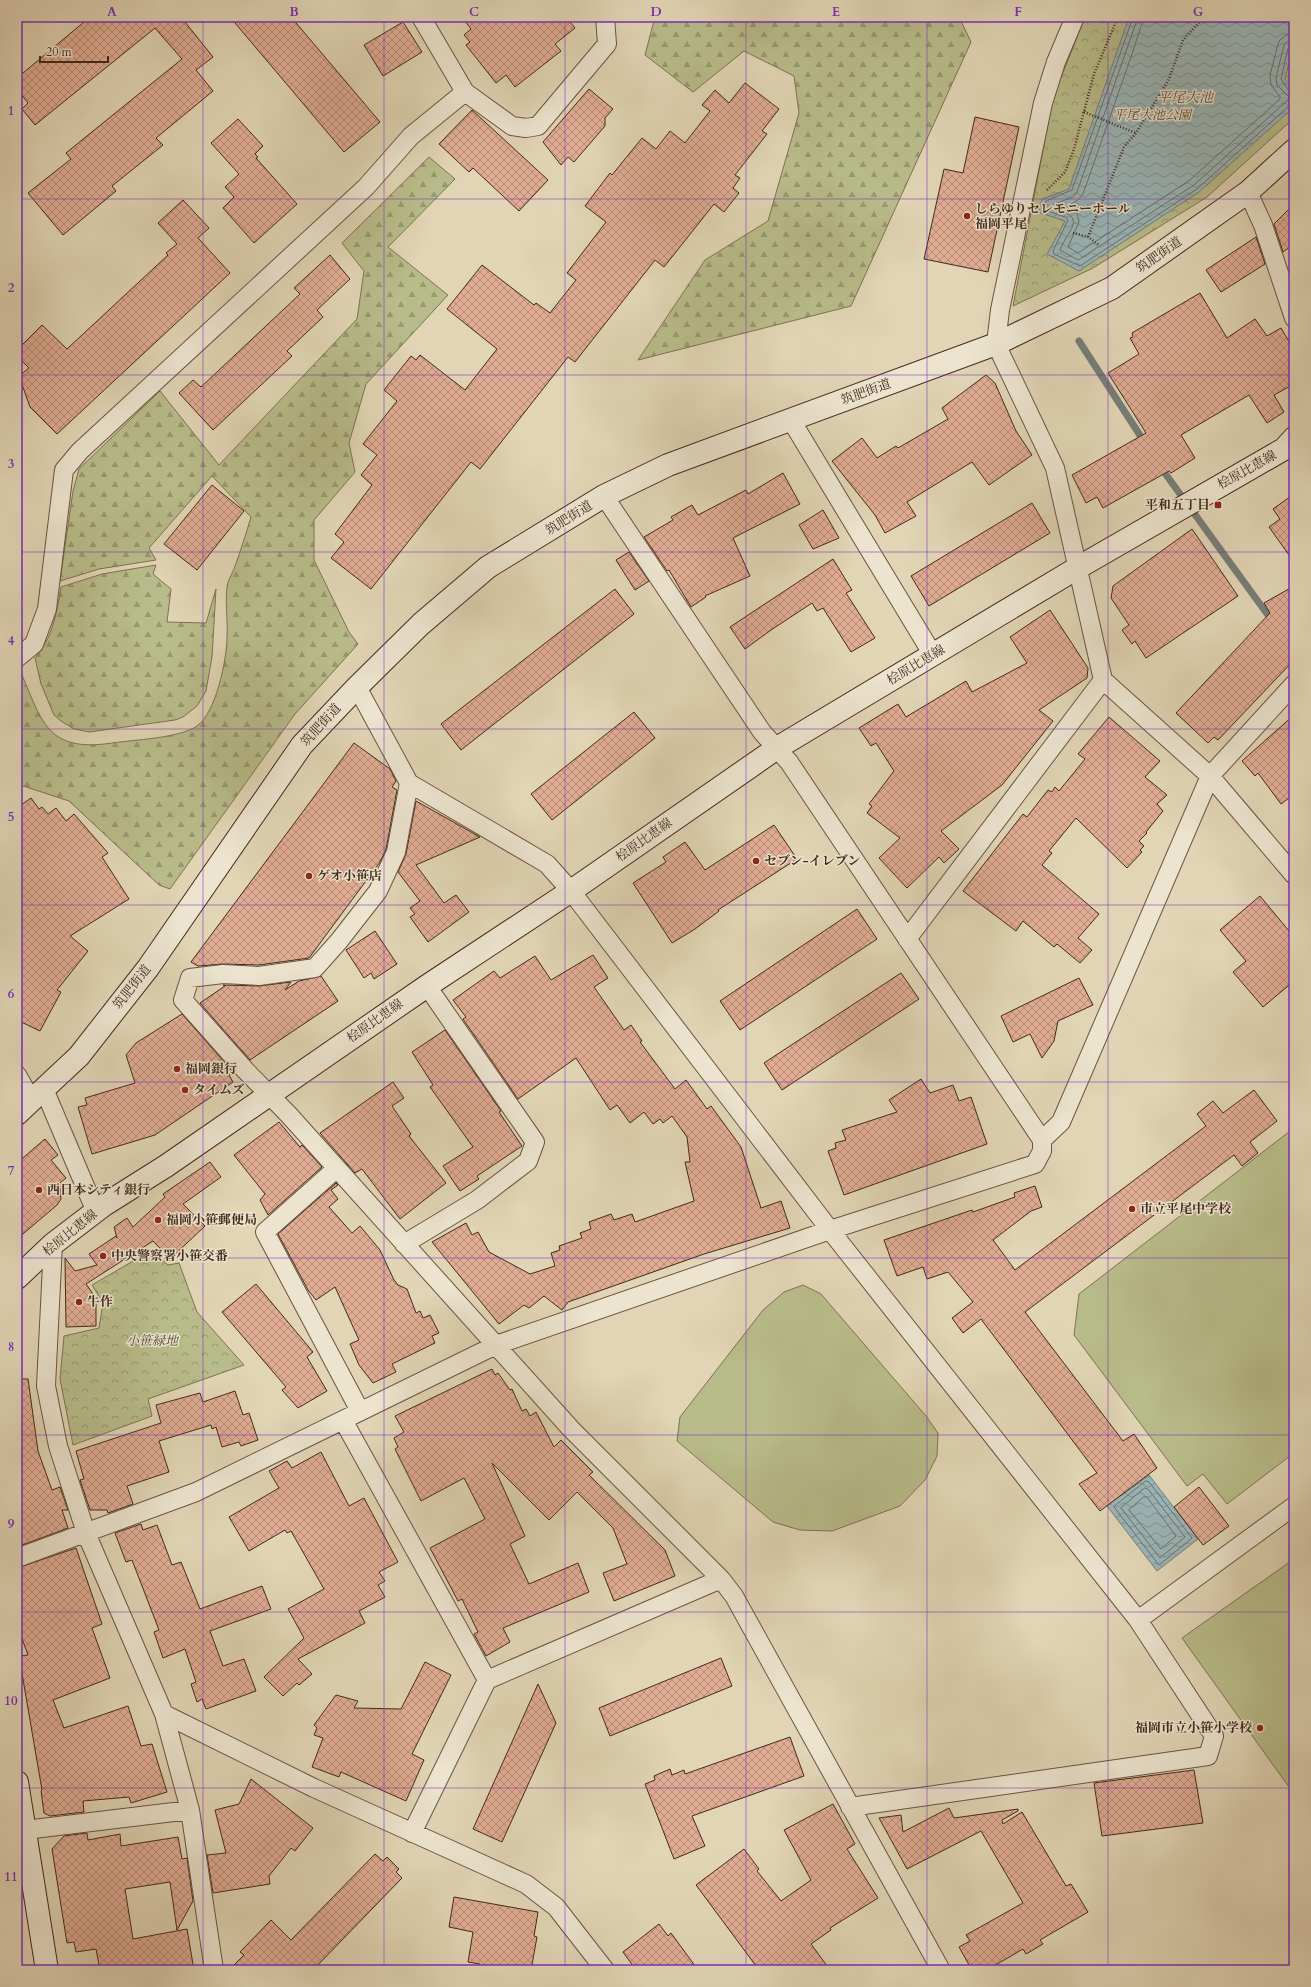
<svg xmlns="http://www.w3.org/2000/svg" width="1311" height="1987" font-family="Cardo,'Noto Serif JP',serif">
	<defs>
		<pattern id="forest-firs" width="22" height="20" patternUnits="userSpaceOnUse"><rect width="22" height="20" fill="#b8bc8a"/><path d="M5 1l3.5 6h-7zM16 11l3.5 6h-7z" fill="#979970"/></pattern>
		<pattern id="park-crowns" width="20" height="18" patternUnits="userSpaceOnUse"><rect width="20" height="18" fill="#b8bc8a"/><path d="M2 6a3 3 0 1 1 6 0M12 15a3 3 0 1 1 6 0" fill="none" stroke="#979970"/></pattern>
		<pattern id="water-waves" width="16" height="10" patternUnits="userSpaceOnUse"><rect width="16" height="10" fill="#9ab6b9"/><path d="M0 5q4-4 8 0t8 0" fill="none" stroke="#7f9496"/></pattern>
		<pattern id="building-cross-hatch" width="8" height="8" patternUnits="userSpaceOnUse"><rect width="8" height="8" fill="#e0ac93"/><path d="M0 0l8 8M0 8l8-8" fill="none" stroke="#b78c77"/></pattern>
	</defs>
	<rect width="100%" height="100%" fill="#e1d5b5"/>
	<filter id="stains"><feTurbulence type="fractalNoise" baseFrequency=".005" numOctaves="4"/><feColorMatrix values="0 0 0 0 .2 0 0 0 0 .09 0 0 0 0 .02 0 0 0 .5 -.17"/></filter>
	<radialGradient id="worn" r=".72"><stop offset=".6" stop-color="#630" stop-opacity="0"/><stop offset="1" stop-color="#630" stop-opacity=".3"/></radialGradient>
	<!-- forest -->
	<path fill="url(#forest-firs)" stroke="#7e7253" d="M655,17H959L971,42L851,306L638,360L705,260L768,221L799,113L794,76L744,51L693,92L645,55Z
		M429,157L455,179L388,247L448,295L366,384L349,443L355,472L314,520V560L349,632L358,644L295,714L170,889L159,885L69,801L17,784V669L19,668C42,720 45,753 112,743C133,740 180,738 197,726C216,713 227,659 227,637C228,621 225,604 227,588C227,581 233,573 235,566C241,550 246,533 251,517L212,476L149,548L156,560L99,569L60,581L73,491L79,469L160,391L219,465L357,319L364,271L342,243Z
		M156,565L153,574L171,589L167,622L206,623L216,589L212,657L206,691L197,706L183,717L175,720L89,732L74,729L61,721L54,715L41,684L35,658C52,639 57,613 61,587L102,574Z"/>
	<!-- park -->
	<path fill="url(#park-crowns)" stroke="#7e7253" d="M1085,17H1294V118L1207,197L1093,268L1013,306L1053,98Z
		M152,1250L168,1265L179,1263L197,1312L244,1365L148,1399L152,1416L73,1445L60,1379L64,1336L99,1328L103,1303L92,1285Z"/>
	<!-- pitch -->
	<path fill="#b8bc8a" stroke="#7e7253" d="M1294,1128V1453L1227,1504L1203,1474L1187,1486L1074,1335L1079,1294Z
		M803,1285L821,1294L926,1416L938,1433L937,1456L925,1480L900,1506L832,1531L800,1530L773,1522L677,1441L680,1417L763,1310L784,1292Z
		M1294,1559V1794L1182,1638Z"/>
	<!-- water -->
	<path fill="url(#water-waves)" stroke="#777e7a" d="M1129,17H1294V42L1285,79L1294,90V107L1199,192L1079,271L1047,254L1065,221L1038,212L1042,199L1069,189Z
		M1149,1475L1198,1539L1157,1571L1107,1506Z"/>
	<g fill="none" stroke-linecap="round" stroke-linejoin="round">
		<!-- shore -->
		<path stroke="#6e706a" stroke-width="1" d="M1133,17L1072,190L1046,201L1043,207L1044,210L1065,217L1068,220L1053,251L1054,254L1080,266L1197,189L1290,105L1294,104
			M1138,17L1077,192L1073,197L1052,205L1054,208C1088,219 1069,227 1060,250L1078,260L1194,185L1289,99V97L1277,85L1276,78L1284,45L1288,41L1294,40
			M1144,17L1132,54L1083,194L1078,200L1070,205L1077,213L1079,222L1068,247L1078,253L1190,180L1280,99V97L1271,85L1270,75L1279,41L1286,35L1294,33
			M1294,45L1288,48L1281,79L1289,91L1294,92
			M1146,1481L1149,1482L1192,1538L1159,1565L1114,1507Z
			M1145,1488L1148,1489L1185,1537L1160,1558L1121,1508Z
			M1144,1497H1147L1176,1536L1161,1549L1129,1510Z"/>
		<!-- stream -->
		<path stroke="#777e7a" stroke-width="7" d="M1079,341L1145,443
			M1159,465L1273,622"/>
	</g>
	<!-- building -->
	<path fill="url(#building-cross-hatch)" stroke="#43291c" d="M90,17H181L213,57L196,70L213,91L156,138L163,145L112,186L116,191L63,235L28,193L71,159L66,153L182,59L155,28L35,125L22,109L28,103L17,89V78Z
		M230,17H291L380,122L344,152Z
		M462,17H566L575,28L555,44L561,51L515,87L506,75L496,83L466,45L470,42L464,35L471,29Z
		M403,22L422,52L383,76L364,45Z
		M745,83L779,109L762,131L767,134L735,175L740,178L733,188L739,193L724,212L714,204L664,267L655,260L575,362L568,357L480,469L471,462L371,589L331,558L344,542L335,534L372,485L361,475L377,455L363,444L397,401L384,390L411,356L416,360L420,355L465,390L497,349L447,309L482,265L534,305L536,303L550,313L576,280L567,273L606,222L585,206L610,173L612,175L642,138L656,149L670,131L685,143L710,111L702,105L715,90L729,103Z
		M589,89L613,109L605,118V126L574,162L568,157L561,165L543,142Z
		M472,110L548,180L519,211L473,168L469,172L439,144Z
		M975,117L1019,127L988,272L924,259L944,169L963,173Z
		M238,119L263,146L255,154L258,157L256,158L297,204L254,243L223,208L234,197L225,187L239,174L211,143Z
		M183,200L209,228L198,238L230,273L57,434L30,407L19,376L29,368L17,356V350L42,325L67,349L168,255L166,253L177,244L158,223Z
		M1294,204V244L1283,252L1274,224Z
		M1256,237L1265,264L1221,292L1206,270Z
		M330,255L350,279L317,310L323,317L287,351L292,356L213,430L179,393L193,380L201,387L300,294L294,288Z
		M1200,293L1227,338L1255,319L1267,336L1281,328L1294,350V384L1274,395L1284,412L1267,423L1249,395L1181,435L1195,458L1171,473L1169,471L1103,508L1097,497L1086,503L1072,475L1146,433L1108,373L1139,354L1130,338L1133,337L1132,333Z
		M986,375L995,383L1016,431L1032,455L989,485L972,462L907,502L916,516L885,533L875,515L832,461L862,438L877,458L896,446L898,448L948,419L942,408Z
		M783,473L800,504L733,538L750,576L705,596L706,597L691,607L669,570L667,571L644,537L673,520L671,517L692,505L698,515L746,490L748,494Z
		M212,485L244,511L197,570L164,544Z
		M1294,494V562L1269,527L1280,519L1273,509Z
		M1032,503L1050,533L929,606L911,576Z
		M823,510L839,538L813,549L799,525Z
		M1192,529L1238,596L1146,658L1135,641L1132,644L1122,630L1129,625L1111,598L1113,586Z
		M629,552L649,581L635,590L616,560Z
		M833,559L852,590L846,593L875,638L851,652L823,608L817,611L812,603L771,630L745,649L730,627Z
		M1294,586V660L1218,740L1214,737L1208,743L1176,713L1270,613L1264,603Z
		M615,589L634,614L461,750L441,724Z
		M1050,610L1088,668L1087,678L1039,710L1053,721L1002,785L941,831L959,849L944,863L939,857L907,888L879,858L900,838L867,813L872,806L869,804L894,771L876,743L871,746L859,728L898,704L906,717L966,681L972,692L1027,663L1010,637Z
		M634,712L655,738L552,820L531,794Z
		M1294,715V794L1281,804L1258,773L1255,776L1242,761Z
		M1109,717L1160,761L1145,777L1167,795L1157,804L1163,811L1146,832L1147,833L1139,841L1144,846L1140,850L1142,852L1127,868L1076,818L1049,851L1052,853L1042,865L1099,914L1078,938L1092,950L1080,963L1057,944L1054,947L1023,921L1016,931L963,891L1023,814L1027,817L1048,790L1052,792L1055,787L1059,791L1085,759L1078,754Z
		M354,743L390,769L396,781L392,787L397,790L386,849L380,862L309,958L259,965L223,964L198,966L191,962Z
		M31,798L39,809L42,807L48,814L56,808L66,821L74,814L108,853L102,857L129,899L70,936L88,951L57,990L61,992L40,1031L17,1020V808Z
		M416,801L480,837L416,865L444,903L456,895L469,912L428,942L410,917L415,914L410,908L420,901L398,872L406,854Z
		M774,825L797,859L718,910L719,911L695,929L672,943L633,883L666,862L663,857L685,842L705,870Z
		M1260,896L1294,937V981L1263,1007L1233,972L1246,961L1220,930Z
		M857,909L877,939L740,1030L720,1001Z
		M375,931L397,964L374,979L371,973L364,978L346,950Z
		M593,955L608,978L594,987L624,1030L631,1025L642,1041L640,1042L675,1089L686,1080L707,1109L711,1106L741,1147L761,1208L781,1201L790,1228L704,1254L568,1302L562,1310L544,1296L529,1308L524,1305L499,1324L432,1242L466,1223L472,1235L478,1232L489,1252L530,1274L555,1266L551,1253L560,1250L559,1246L582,1238L580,1233L591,1229L589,1222L611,1214L614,1220L632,1214L635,1222L694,1201L685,1162H690L687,1137L672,1116L663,1123L660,1119L653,1124L644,1112L630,1123L617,1105L610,1110L576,1058L518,1099L463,1019L466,1017L453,1000L494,971L500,978L535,956L551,980Z
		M901,973L919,999L782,1090L764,1063Z
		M321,976L338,1001L250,1060L200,1003L225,986L223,985L259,986L291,982L285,990L299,981Z
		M1079,978L1093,1005L1058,1021L1054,1041L1042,1058L1030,1034L1013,1042L1001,1016Z
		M182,1014L233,1072L229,1075L233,1082L155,1135L92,1154L78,1107L87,1105L85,1098L135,1083L126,1055L136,1043Z
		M445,1030L501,1111L499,1112L522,1146L477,1176L479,1179L460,1191L443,1166L473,1147L430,1087L433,1085L412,1052Z
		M921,1079L930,1093L953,1085L959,1101L971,1097L987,1144L844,1195L828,1151L836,1148L835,1143L846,1140L842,1130L897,1112L889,1100Z
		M393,1082L404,1098L392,1106L411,1134L409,1136L446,1183L400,1219L362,1169L355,1173L320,1133Z
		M1254,1090L1277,1121L1250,1142L1258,1153L1242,1166L1234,1155L1025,1312L1123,1441L1134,1434L1157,1468L1100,1511L1079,1484L1097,1473L981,1319L963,1333L952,1318L973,1302L948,1272L927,1279L923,1267L897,1276L884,1240L972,1210L973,1212L1015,1197L1014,1193L1035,1186L1042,1207L1031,1211L993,1240L1015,1270L1206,1126L1197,1114L1213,1101L1223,1113Z
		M279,1122L300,1147L302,1145L322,1167L268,1215L260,1200L265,1194L234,1155Z
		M45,1139L58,1155L51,1160L66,1178L60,1183L61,1199L57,1205L17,1239V1163Z
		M210,1162L221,1177L183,1204L205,1226L170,1259L153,1241L86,1284L96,1298V1326L66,1327L65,1258L75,1271L97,1265L89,1254L116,1236L117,1238L114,1227L127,1218L133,1227L165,1197L163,1194Z
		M336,1183L338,1185L331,1190L338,1199L329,1207L352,1233L360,1226L380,1250L394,1280L398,1285L407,1289L416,1313L420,1311L423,1318L430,1315L439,1333L432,1336L435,1343L392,1364L396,1372L373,1383L359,1365L350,1344L359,1340L335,1287L316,1300L308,1290L278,1234Z
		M256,1284L313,1352L307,1357L327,1391L298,1408L282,1390L286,1387L222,1312Z
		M492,1369L495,1375L498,1373L510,1390L512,1389L522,1411L526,1409L530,1416L536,1412L554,1447L561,1440L593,1472L589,1475L665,1550L675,1576L614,1601L603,1573L627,1564L613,1528L577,1492L549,1520L492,1463L525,1536L510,1544L529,1584L578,1563L589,1592L503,1628L510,1642L486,1656L474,1634L478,1632L462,1599L458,1601L430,1548L485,1519L464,1478L421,1501L395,1449L398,1447L394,1438L404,1432L395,1416Z
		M17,1379H28L38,1451L52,1490L60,1487L68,1510H62L68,1528L17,1547Z
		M235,1391L243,1415L249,1413L258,1440L241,1446L239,1442L222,1447L216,1427L212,1429L211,1425L159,1441L169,1472L127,1486L133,1504L108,1513L107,1510H90L80,1480L84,1479L76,1451L161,1423L156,1405L200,1393L203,1402Z
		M321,1452L349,1506L364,1498L398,1562L379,1572L385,1581L378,1585L385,1597L359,1611L365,1623L298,1659L312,1674L299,1685L297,1683L283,1696L264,1677L304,1638L288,1609L324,1589L291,1531L287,1533L285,1530L249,1551L229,1517L279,1488L269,1471L287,1461L292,1468Z
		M1199,1487L1229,1526L1203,1545L1174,1507Z
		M141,1524L143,1530L157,1525L172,1565L181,1562L200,1609L262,1586L271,1609L210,1631L223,1666L244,1659L256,1691L206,1709L202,1699L197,1702L191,1684L196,1682L185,1649L163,1658L154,1632L159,1630L132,1560L126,1562L115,1533Z
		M76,1548L102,1624L92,1628L110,1678L53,1700L64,1728L128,1706L141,1746L152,1744L167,1792L131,1803L129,1797L83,1801L84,1812L50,1816L44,1813L41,1791L42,1790L19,1656L28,1655L17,1625V1568Z
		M721,1658L732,1686L610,1736L599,1708Z
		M425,1662L451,1675L412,1754L424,1760L406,1801L341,1772L339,1777L312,1767L323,1738L314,1735L317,1728L314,1725L336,1695L358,1701L354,1708L401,1709Z
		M538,1684L556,1723L502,1842L473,1829Z
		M790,1737L804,1776L692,1816L705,1846L674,1859L645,1784L655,1780L654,1776L670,1769L672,1775L684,1770L685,1774Z
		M1194,1770L1203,1823L1102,1836L1094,1783Z
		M251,1779L313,1828L295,1851L291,1848L269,1876L270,1884L213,1893L207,1855L226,1853L215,1810L239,1804Z
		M833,1804L855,1844L847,1849L878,1898L830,1928L831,1930L811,1944L830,1970H759L696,1885L744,1849L759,1869L757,1871L781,1901L811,1880L784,1830Z
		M949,1808L954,1818L1018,1809V1811L1002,1820L1003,1824L1022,1812L1066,1886L1071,1884L1088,1912L1040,1940L1043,1944L1026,1954L1023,1949L987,1970H972L959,1947L970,1941L966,1935L1023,1903L981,1831L907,1869L879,1818L901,1815L903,1832Z
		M87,1833L88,1840L120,1834L121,1846L178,1837L182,1859L187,1858L193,1901L177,1930L170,1882L125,1889L133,1939L187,1929L194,1970H100L96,1949L76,1952L74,1942L67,1943L52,1849L64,1836Z
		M375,1854L383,1861L387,1857L399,1869L396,1872L402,1878L313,1970H229L244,1955L240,1952L271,1920L291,1940Z
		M454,1897L538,1912L534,1936L537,1937L531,1970H479L480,1964L468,1962L473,1932L449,1927Z
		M659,1924L668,1936L671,1933L698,1970H636L623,1952Z"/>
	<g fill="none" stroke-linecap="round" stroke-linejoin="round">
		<!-- street casing -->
		<g stroke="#6a5442" stroke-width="20">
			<path id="street" d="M421,17L465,92L512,126L526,128L538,126L607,44L605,17
				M1075,17L1056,62L1043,103L1000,310L996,344L1055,468L1103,680L1210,776L1294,875
				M1248,192L1263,225L1294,318
				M791,420L933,655
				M17,658L34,644L47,609L64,470L80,451L366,187L411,136L465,92
				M357,687L409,783L547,864L571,891L830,1230L1138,1620L1294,1506
				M409,783L396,852L378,891L339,941L315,968L259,976L223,974L190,978L183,1000L246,1071L289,1115L571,1429L721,1579L734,1596L941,1970
				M907,939L1103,680
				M17,1075L32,1101
				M44,1089L96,1212
				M1042,1140L1061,1122L1210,776L1294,684
				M336,1169L265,1232L360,1411
				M53,1244L46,1386L58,1446L86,1533L164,1714L190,1810L214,1970
				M404,1244L477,1200L528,1161L535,1142L427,986
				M343,1420L487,1680
				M17,1558L196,1492L496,1345L830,1230L1035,1164L1042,1151V1140L789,762L762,732L604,496
				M164,1714L314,1788L526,1884L556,1907L605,1970
				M850,1807L1208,1756L1214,1736L1138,1620
				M17,1831L190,1810
				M412,1833L487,1680L721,1579"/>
		</g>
		<!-- secondary casing -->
		<g stroke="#43291c" stroke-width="24">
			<path id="secondary" d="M17,1114L79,1056L148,968L302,745L357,687L421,624L488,567L604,496L668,465L996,344L1112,288L1248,192L1294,150
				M17,1278L53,1244L104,1205L166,1166L427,986L571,891L777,748L1079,567L1284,449L1294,438
				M17,1782L47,1970"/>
		</g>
		<!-- path -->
		<path stroke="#43291c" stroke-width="2.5" stroke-dasharray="1 2" stroke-linecap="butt" d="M1084,112L1136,133
			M1047,190L1065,172L1074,149L1094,74L1118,17
			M1073,233L1088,237L1099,245
			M1088,237L1124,147L1136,133L1169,79L1183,40L1204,17"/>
		<!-- street -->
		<use href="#street" stroke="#ece4cf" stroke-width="18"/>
		<!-- secondary -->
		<use href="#secondary" stroke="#ece4cf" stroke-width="22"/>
	</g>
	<!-- grid -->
	<path fill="none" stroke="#7b2cbf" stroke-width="1" stroke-opacity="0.55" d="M203,17V1970M384,17V1970M565,17V1970M746,17V1970M927,17V1970M1108,17V1970M17,199H1294M17,375H1294M17,552H1294M17,729H1294M17,905H1294M17,1082H1294M17,1258H1294M17,1435H1294M17,1612H1294M17,1788H1294"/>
	<!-- markers -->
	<g fill="#8f2418" stroke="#ece4cf" stroke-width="1.5">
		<circle cx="967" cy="216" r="4"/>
		<rect x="1214" y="501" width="8" height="8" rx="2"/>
		<circle cx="756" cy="861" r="4"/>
		<circle cx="309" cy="876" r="4"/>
		<circle cx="177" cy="1069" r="4"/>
		<circle cx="185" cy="1090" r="4"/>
		<circle cx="39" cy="1190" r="4"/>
		<circle cx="1132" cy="1209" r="4"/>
		<circle cx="158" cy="1220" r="4"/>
		<circle cx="103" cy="1256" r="4"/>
		<circle cx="79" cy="1302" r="4"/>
		<circle cx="1260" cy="1728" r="4"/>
	</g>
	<g text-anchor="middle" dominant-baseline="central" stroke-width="3" stroke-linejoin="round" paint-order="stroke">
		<!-- park labels -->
		<g font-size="13" font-style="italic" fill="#5a4632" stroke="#ece4cf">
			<text x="1152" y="115">平尾大池公園</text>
			<text x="152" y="1341">小笹緑地</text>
		</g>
		<!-- poi labels -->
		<g font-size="13" font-weight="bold" fill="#43291c" stroke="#ece4cf" text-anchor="start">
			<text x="975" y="209">しらゆりセレモニーホール<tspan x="975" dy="15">福岡平尾</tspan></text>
			<text x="1210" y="505" text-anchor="end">平和五丁目</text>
			<text x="764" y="861">セブン-イレブン</text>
			<text x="317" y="876">ゲオ小笹店</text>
			<text x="185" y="1069">福岡銀行</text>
			<text x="193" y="1090">タイムズ</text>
			<text x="47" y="1190">西日本シティ銀行</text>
			<text x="1140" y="1209">市立平尾中学校</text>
			<text x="166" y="1220">福岡小笹郵便局</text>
			<text x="111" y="1256">中央警察署小笹交番</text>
			<text x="87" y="1302">牛作</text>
			<text x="1252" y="1728" text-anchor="end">福岡市立小笹小学校</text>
		</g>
		<!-- street labels -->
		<g font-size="13" fill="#43291c" stroke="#ece4cf">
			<text transform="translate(1159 255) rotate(-35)">筑肥街道</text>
			<text transform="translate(866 392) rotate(-20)">筑肥街道</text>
			<text transform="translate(1247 470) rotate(-29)">桧原比恵線</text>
			<text transform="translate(569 518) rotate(-32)">筑肥街道</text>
			<text transform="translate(916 665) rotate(-31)">桧原比恵線</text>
			<text transform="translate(321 725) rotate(-48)">筑肥街道</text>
			<text transform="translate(644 840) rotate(-35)">桧原比恵線</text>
			<text transform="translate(132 987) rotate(-52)">筑肥街道</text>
			<text transform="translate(375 1021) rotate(-35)">桧原比恵線</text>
			<text transform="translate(70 1233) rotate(-39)">桧原比恵線</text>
		</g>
		<!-- water labels -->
		<g font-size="14" font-style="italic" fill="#594c43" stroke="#ece4cf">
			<text x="1185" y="97">平尾大池</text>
		</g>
	</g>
	<!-- margin -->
	<rect width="1311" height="1987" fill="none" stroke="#e1d5b5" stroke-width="44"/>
	<!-- scale -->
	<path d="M40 56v6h68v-6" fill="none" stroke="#43291c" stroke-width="2"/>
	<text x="46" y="56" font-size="12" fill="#43291c" stroke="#ece4cf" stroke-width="3" paint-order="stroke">20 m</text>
	<rect x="22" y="22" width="1267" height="1943" fill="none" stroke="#7b2cbf" stroke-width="1.5"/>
	<g font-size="13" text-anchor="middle" font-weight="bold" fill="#7b2cbf">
		<text x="112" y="16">A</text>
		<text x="294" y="16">B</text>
		<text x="474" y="16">C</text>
		<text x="656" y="16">D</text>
		<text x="836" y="16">E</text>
		<text x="1018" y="16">F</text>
		<text x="1198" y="16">G</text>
		<text x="11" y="115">1</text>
		<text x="11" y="292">2</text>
		<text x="11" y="468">3</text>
		<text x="11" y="645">4</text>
		<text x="11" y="821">5</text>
		<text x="11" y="998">6</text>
		<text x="11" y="1175">7</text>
		<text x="11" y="1351">8</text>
		<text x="11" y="1528">9</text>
		<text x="11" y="1705">10</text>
		<text x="11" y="1881">11</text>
	</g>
	<rect width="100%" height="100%" filter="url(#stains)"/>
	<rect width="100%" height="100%" fill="url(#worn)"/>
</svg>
